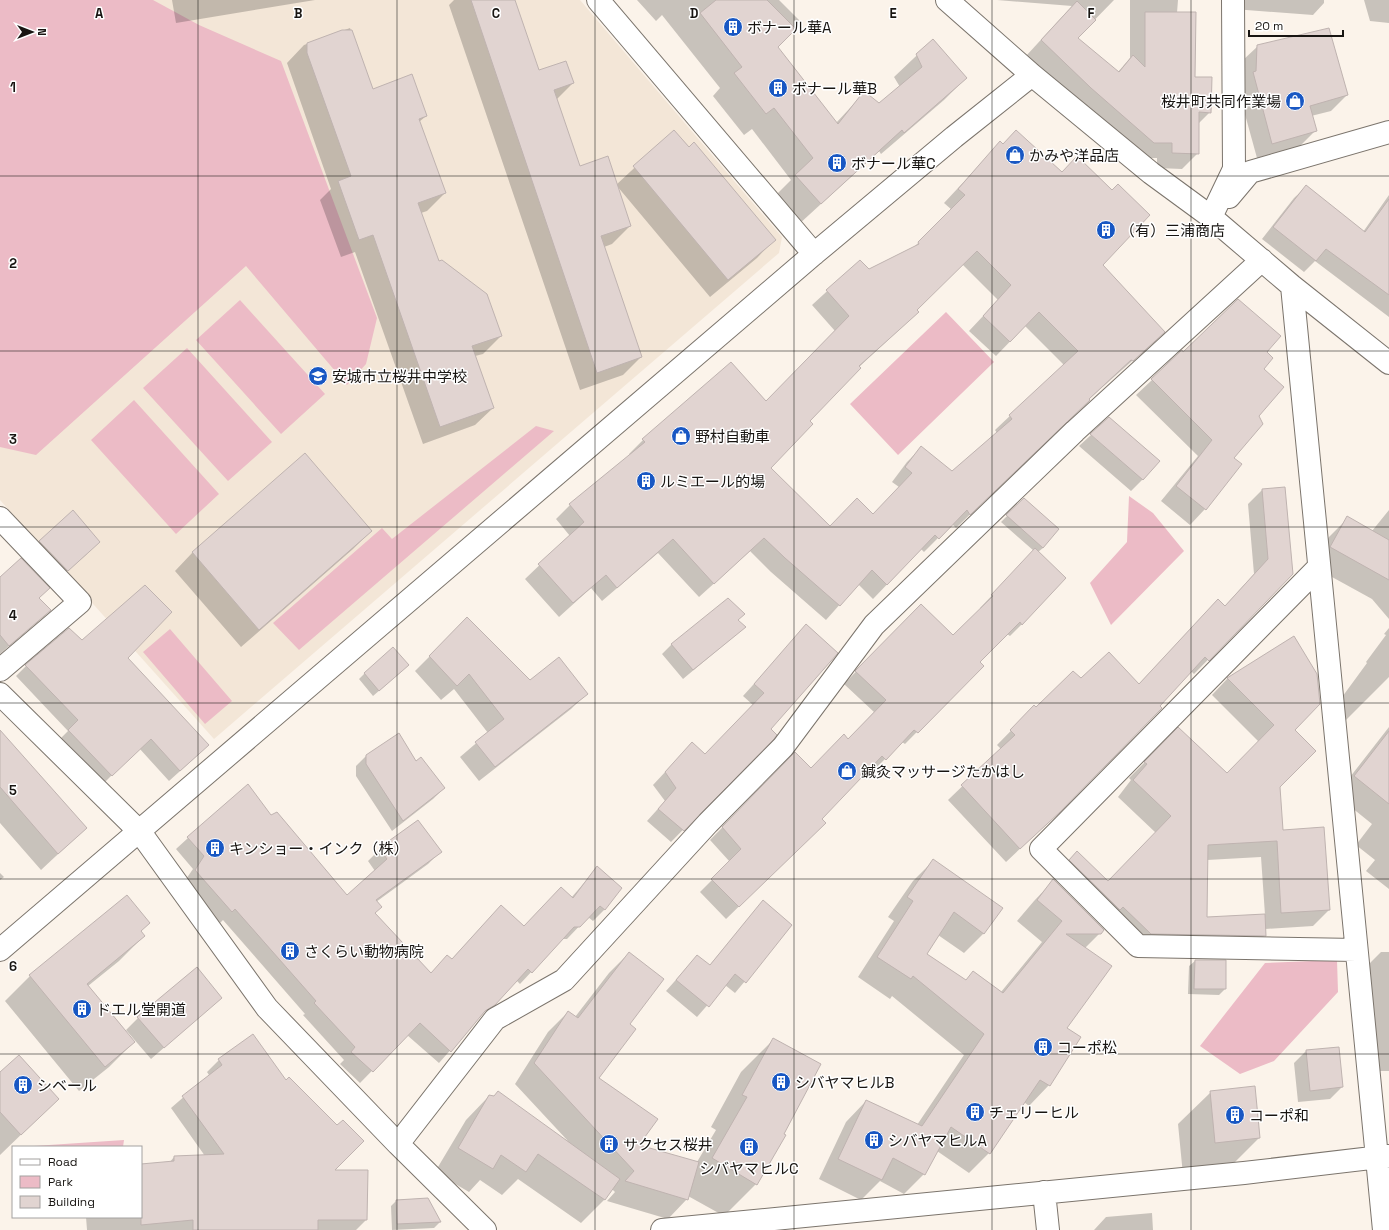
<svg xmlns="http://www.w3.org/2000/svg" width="1389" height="1230" font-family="'Space Grotesk','Noto Sans JP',sans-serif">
	<rect width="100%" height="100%" fill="#fbf3ea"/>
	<!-- built -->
	<path fill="#f3e6d7" d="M0,0H580L782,237L779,253L214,739L0,500Z"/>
	<!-- green -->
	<path fill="#ecbbc6" d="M0,0H153L199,25L281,61L377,318L366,364L347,385L246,266L36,455L0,447Z
		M240,300L325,394L281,434L196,340Z
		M946,312L994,362L898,455L850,404Z
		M187,348L272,442L228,481L143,388Z
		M134,400L219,494L176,534L91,440Z
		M536,426L554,431L299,650L273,623L382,528L392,539Z
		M1129,496L1153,513L1184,551L1111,625L1090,583L1127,542Z
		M170,629L232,701L205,724L143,652Z
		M1337,960L1338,992L1274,1061L1240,1074L1200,1046L1265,963Z
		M124,1140L123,1147H34V1146Z"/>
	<!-- shadow -->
	<path fill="#0003" fill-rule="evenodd" d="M172,0H315L176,23Z
		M454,0H514L538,71L573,83L556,100L579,168L616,185L674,131L774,240L757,258L710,297L617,186L630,226L612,244L604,247L641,357L623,375L580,390L449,5Z
		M637,0H779L801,22L777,47L836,123L864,93L879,105L900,87L894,77L933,40L966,78L944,100L881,154L879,151L798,225L774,197L791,180L752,129L744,135L713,96L720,88L662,15L656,21Z
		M997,0H1114L1077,38L1118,72L1130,58V0H1178L1177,13L1194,78L1210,112L1198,124V153L1182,169L1157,168V158H1139L1026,56L1072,6Z
		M1224,0H1324V3L1313,15L1233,9Z
		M1364,0H1389V23L1370,21Z
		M350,28L372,90L426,116L419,122L445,193L427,211L421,213L438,263L501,336L483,354L475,356L493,408L475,425L423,444L355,252L341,257L320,200L331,189L287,63L304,45Z
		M1258,46L1347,95L1331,111L1311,116L1315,131L1300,146L1257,158L1238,89L1242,61Z
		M1000,143L1101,265L1149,346L1088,400L956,528L952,524L924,552L921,549L873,599L858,584L826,620L771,572L750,551L699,597L658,553L602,601L591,588L559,617L525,579L570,536L556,519L570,505L630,456L629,454L643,440L766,403L835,331L812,305L860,261L868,270L913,248L952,210L944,203ZM962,264L998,300L969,331L996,356L1025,326L1064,365L995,430L997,433L952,472L921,448L907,462L892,482L899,487L873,515L829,528L769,468L809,421L859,367L903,326L916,310Z
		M1306,187L1363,232L1389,195V317L1315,261L1304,272L1262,239L1294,198Z
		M1182,352L1183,354L1265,352L1257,416L1205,509L1190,525L1161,501L1198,456L1136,395Z
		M1091,435L1143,479L1131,491L1079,446Z
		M305,455L371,531L353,549L241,647L175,571L192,553Z
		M1262,490L1292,574L1194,674L1191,671L1044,826L1006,862L948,800L1001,749L997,745L1034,707L1036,709L1081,680L1138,685L1218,600L1224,607L1254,574L1248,504Z
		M1024,499L1043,548L1038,552L1022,624L1010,636L1007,634L978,662L982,666L905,744L902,742L873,771L870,767L821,819L813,835L726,919L700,892L730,862L710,840L795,754L811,769L848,740L874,712L844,684L909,617L953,637L981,609L980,608L1034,551L1001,522Z
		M1389,510V619L1372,599L1312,566L1329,537L1348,518L1372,531Z
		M40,542L87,554L55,582L28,554Z
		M0,578L38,599L50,610L0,654Z
		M467,619L530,681L586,694L571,709L479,781L460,757L488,733L454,689L441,700L415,671Z
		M737,621L745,627L683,679L662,654L672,644Z
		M806,626L770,729L773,738L671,842L647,821L665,801L653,785L680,756H705L753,705L743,696Z
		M1389,628V677L1330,736L1326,719L1367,663L1366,662L1386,635L1384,634Z
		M1293,637L1294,730L1279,787L1282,831L1329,910L1313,926L1265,929V935L1250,951L1135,949L1061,868L1077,852L1108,882L1156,833L1118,797L1131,780L1129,778L1178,729L1226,775L1259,742L1212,695L1227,679ZM1261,857L1265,915L1206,918L1207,860Z
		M82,642L127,658L198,755L169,781L139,748L101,786L58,741L68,731L16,676L26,666Z
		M402,671L373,696L359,679L364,674Z
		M1389,727V889L1366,871L1375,860L1356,845L1372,824L1336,795Z
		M0,732L86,828L41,870L0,823Z
		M367,755L416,762L444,788L433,799L392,831L356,776V766Z
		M271,817L347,897L375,871L368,861L380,849L417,821L440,852L428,864L376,902L374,913L431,974L451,960L490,918L524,927L571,898L597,868L605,909L593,921L588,917L567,939H562L520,984L516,980L477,1020L439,1063L407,1035L360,1083L340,1064L344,1060L303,1015L305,1014L223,920L220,923L184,882L193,869L176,849L188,838Z
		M933,861L984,933L964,953L938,935L926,955L965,981L974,972L1001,992L1042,942L1017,921L1034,901L1053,881L1100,933L1085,948L1066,1028L1080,1037L1049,1085L1029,1106L1024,1102L989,1153L969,1173L937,1151L924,1174L904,1194L880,1181L861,1200L819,1179L846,1122L866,1101L917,1125L964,1055L892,996L890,999L858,977L894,921L888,917L913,881Z
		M0,873L4,877L0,880Z
		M127,897L140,932L144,936L119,961L88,986L134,1042L109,1067L79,1091L5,1001L30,976Z
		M763,901L791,926L735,993L725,985L697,1017L666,991L697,956L709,966Z
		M1381,952H1389V1071H1371L1362,971Z
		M629,953L628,1024L598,1078L638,1146L697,1162L716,1130L711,1127L741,1072L773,1040L756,1184L724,1216L688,1196L687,1199L668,1219L607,1201L615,1192L612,1189L604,1200L581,1223L518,1179L502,1195L480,1180L469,1192L435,1172L466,1120L489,1096L568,1141L515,1084L548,1032L568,1012L575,1017L609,973Z
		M1195,961H1225V989L1219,995L1188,994L1189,966Z
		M221,998L151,1059L126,1030L138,1018Z
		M1306,1051L1342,1087L1330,1099L1298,1102L1294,1063Z
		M219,1060L286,1082L337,1127L332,1171L366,1220L356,1230H87L86,1217H141V1165L169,1163L174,1157L205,1156L171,1108L209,1075L207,1072Z
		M0,1073L58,1099L0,1155Z
		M1254,1087L1259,1138L1227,1170L1183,1175L1178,1124L1211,1092Z
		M428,1199L440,1222L434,1228L392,1230L391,1206L397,1200Z
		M1152,1213L1153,1230H1094L1106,1217Z"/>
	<!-- building -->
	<path fill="#e1d4d1" stroke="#bfb3b0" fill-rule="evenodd" d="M471,0H515L539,70L566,61L574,83L554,90L580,166L608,156L631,226L601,236L642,357L597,373Z
		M716,0H767L796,29L778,47L838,124L864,91L879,103L922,67L916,54L933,39L967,78L904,133L902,130L821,204L795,175L813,158L774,108L766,114L734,73L742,67L700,13Z
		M1077,1L1096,20L1078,38L1119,72L1133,55L1145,67V12H1196L1195,77H1212L1211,113L1199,112V154L1172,153V143H1154L1091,88L1041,40Z
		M1329,28L1348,95L1310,106L1317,131L1272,144L1253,72L1256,71L1257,45Z
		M342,30H352L373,89L412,74L427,116L419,119L446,193L418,203L439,261L442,260L487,294L502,336L472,346L494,408L440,427L373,235L359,240L338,181L351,176L307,53V43Z
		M674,130L689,147L694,142L776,240L728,280L633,166Z
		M1016,130L1062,172L1077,156L1112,190L1118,184L1150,215L1103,265L1165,332L1133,361L1131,360L1089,399L1090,400L970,515L967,510L939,539L935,535L887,585L872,570L840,606L785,558L764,538L714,584L673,539L617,588L606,575L573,603L538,564L584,522L569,504L645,442L642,439L731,362L766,401L849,316L826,290L860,260L869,269L919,244L918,242L965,195L958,189L1000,141L1003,144ZM977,251L1011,285L983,316L1010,342L1039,312L1078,351L1009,415L1012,419L952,471L921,446L905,467L912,473L873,514L857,498L830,526L771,468L813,424L810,421L861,368L859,366L919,312L917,310Z
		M1306,185L1365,232L1389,199V295L1326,249L1316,261L1273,227Z
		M1238,299L1281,336L1267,352L1273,358L1264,369L1284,387L1259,416L1263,424L1234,458L1242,464L1206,510L1176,486L1212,440L1151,379L1182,350L1183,352Z
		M1109,417L1160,461L1143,480L1090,434Z
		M305,453L372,531L259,630L192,552Z
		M1285,487L1293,574L1209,661L1205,657L1160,706L1162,708L1060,812L1020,849L961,785L1015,735L1010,730L1034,705L1036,707L1073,671L1081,678L1109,652L1139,684L1218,599L1225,606L1268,559L1262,489Z
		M1024,498L1059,529L1043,548L1006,515Z
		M73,510L100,542L68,571L39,541Z
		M1347,516L1389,540V580L1330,547Z
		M1035,548L1066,578L1022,625L1020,622L980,662L984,666L918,733L914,730L886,760L882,756L822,819L826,823L739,907L711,879L741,849L722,827L795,752L811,768L844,734L848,739L886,700L855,671L921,604L953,635L993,596L991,595Z
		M21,558L50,588L39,598L51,610L9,646L0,635V577Z
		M145,585L172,612L128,658L209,745L180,771L151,739L112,776L68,730L78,720L25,665L69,628L82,640Z
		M728,598L745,614L738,620L746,627L693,670L671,644Z
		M467,617L530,680L559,657L588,694L495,767L475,742L504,719L469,674L457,686L429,656Z
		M806,624L838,653L771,729L777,735L774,739L684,831L658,809L676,788L665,772L692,742L705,754L764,693L754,684Z
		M1294,636L1317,674L1320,704L1295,730L1316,751L1280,787L1283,830L1324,827L1330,910L1281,913L1277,841L1208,845L1207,917L1265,914L1266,936L1151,934L1123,907L1120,910L1069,860L1077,851L1108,881L1171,816L1133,780L1147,764L1144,762L1178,727L1227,773L1274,725L1227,678Z
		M393,647L409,665L379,691L364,673Z
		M0,730L87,828L58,854L0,787Z
		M1389,731V804L1354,776Z
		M399,733L416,761L421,757L445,788L403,821L366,764V755Z
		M248,784L271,815L277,812L347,895L387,859L379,848L418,820L442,852L376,900L382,907L375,913L431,973L447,955L452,959L501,905L524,926L561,887L573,898L597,866L622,888L605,910L600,906L580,927H574L532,973L528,969L495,1005L485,1011L451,1052L420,1023L373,1072L351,1052L355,1047L314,1003L316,1001L235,909L232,912L195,870L204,856L187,837Z
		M933,859L1003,908L984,934L954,912L927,954L966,980L973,971L1003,993L1062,921L1037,900L1053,879L1104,930L1101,934H1066L1112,966L1067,1028L1081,1037L1050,1086L1040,1080L990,1154L951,1127L925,1175L893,1158L882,1180L838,1159L866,1100L922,1126L984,1034L913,976L911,979L877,957L913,901L907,897Z
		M127,895L150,923L141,931L145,936L87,984L135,1042L105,1067L29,975Z
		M763,900L792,925L746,983L735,974L709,1007L676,980L697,955L710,965Z
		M629,952L664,979L630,1024L636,1029L599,1078L658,1119L639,1145L699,1162L688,1200L625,1181L634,1171L534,1063L568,1011L578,1018Z
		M1195,960H1226V989H1194Z
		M197,967L222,998L164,1048L137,1017Z
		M253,1034L286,1080L289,1077L337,1125L343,1120L364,1141L335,1170H368L367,1220H318V1230H193V1220L141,1225V1164L174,1161V1156L224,1154L182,1096L222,1065L218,1059Z
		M773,1038L821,1064L784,1134L786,1135L757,1185L712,1158L747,1097L742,1095Z
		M1339,1047L1343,1087L1310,1091L1306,1050Z
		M19,1055L59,1099L21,1135L0,1112V1072Z
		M1255,1086L1260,1138L1215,1143L1210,1091Z
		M498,1091L620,1179L605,1200L538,1154L526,1172L501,1155L493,1169L458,1148L489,1095L494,1096Z
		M428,1198L441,1222L397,1224L396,1200Z"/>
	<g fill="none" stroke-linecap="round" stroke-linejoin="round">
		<!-- minor casing -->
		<g stroke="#7b746c" stroke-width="24">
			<path id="minor" d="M598,0L814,254
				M947,0L1032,75L1151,173L1211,217L1292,286L1389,363
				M1229,197L1250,172L1389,132
				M1211,217L1234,169L1233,0
				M1292,286L1384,1230
				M0,518L80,602L0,670
				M1319,567L1041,849L1138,946L1356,950
				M0,694L140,832L267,1008L398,1144L485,1230
				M0,950L814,254L954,137L1032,75
				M398,1144L495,1019L564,980L708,823L783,747L874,625L1075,431L1262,260
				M1044,1192L1048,1230
				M662,1230L1244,1173L1389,1156"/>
		</g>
		<!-- minor -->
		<use href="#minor" stroke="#fff" stroke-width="22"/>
	</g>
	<!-- grid -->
	<path fill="none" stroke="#181512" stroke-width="1" stroke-opacity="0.55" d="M198,0V1230M397,0V1230M595,0V1230M794,0V1230M992,0V1230M1191,0V1230M0,176H1389M0,351H1389M0,527H1389M0,703H1389M0,879H1389M0,1054H1389"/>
	<!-- icons -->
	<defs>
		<g id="building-disc" transform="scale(1)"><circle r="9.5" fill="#1857c3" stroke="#fff"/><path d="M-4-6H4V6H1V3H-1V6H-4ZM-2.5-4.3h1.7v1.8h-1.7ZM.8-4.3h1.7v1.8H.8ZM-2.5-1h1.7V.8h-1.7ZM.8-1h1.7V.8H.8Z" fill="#fff"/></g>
		<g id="shop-disc" transform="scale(1)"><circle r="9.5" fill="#1857c3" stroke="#fff"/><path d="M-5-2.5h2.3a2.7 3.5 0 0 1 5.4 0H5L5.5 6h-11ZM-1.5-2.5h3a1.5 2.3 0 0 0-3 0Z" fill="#fff"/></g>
		<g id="school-disc" transform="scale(1)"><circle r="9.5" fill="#1857c3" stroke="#fff"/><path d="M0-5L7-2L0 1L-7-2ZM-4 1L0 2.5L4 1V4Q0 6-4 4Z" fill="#fff"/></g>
	</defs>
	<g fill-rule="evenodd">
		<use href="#building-disc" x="733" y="27"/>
		<use href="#building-disc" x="778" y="88"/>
		<use href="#shop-disc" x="1295" y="101"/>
		<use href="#shop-disc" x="1015" y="155"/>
		<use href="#building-disc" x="837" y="163"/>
		<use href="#building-disc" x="1106" y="230"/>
		<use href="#school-disc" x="318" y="376"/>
		<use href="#shop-disc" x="681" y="436"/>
		<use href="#building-disc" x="646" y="481"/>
		<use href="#shop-disc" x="847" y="771"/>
		<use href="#building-disc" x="215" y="848"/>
		<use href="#building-disc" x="290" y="951"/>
		<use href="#building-disc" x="82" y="1009"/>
		<use href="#building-disc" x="1043" y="1047"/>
		<use href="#building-disc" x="781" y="1082"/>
		<use href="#building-disc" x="23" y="1085"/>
		<use href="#building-disc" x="975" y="1112"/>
		<use href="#building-disc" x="1235" y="1115"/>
		<use href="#building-disc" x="874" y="1140"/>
		<use href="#building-disc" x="609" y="1144"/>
		<use href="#building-disc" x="749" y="1147"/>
	</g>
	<g text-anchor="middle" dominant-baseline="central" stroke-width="3" stroke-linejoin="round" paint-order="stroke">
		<!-- poi labels -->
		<g font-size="15" fill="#181512" stroke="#fff" text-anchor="start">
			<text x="747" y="27">ボナール華A</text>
			<text x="792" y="88">ボナール華B</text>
			<text x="1281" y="101" text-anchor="end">桜井町共同作業場</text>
			<text x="1029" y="155">かみや洋品店</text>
			<text x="851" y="163">ボナール華C</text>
			<text x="1120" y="230">（有）三浦商店</text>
			<text x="332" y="376">安城市立桜井中学校</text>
			<text x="695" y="436">野村自動車</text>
			<text x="660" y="481">ルミエール的場</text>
			<text x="861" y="771">鍼灸マッサージたかはし</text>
			<text x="229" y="848">キンショー・インク（株）</text>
			<text x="304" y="951">さくらい動物病院</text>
			<text x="96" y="1009">ドエル堂開道</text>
			<text x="1057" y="1047">コーポ松</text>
			<text x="795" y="1082">シバヤマヒルB</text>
			<text x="37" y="1085">シベール</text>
			<text x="989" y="1112">チェリーヒル</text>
			<text x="1249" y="1115">コーポ和</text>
			<text x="888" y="1140">シバヤマヒルA</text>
			<text x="623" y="1144">サクセス桜井</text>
			<text x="749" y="1168" text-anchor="middle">シバヤマヒルC</text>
		</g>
	</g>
	<g font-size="13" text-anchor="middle" font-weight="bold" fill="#181512" stroke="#fff" stroke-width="3" stroke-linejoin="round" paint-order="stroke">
		<text x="99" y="18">A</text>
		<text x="298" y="18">B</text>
		<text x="496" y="18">C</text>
		<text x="694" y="18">D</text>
		<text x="893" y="18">E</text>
		<text x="1091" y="18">F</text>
		<text x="13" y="92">1</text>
		<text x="13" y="268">2</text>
		<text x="13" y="444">3</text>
		<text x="13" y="620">4</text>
		<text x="13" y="795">5</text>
		<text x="13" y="971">6</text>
	</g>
	<!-- legend -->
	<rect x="12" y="1146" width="130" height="72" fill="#ffffff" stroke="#a3a1a0"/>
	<rect x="20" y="1159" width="20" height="6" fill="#ffffff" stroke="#a3a1a0"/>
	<text x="48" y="1166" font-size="12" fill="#181512">Road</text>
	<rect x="20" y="1176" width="20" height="12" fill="#ecbbc6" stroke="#a3a1a0"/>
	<text x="48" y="1186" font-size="12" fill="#181512">Park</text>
	<rect x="20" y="1196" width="20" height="12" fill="#e1d4d1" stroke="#a3a1a0"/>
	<text x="48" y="1206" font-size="12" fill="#181512">Building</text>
	<!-- north arrow -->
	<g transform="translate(32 32) rotate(90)" stroke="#ffffff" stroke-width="3" paint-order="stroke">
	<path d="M0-3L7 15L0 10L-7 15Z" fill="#181512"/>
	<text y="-6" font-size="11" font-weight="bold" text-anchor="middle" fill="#181512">N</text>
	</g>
	<!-- scale -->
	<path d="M1249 30v6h94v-6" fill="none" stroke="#181512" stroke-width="2"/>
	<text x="1255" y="30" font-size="12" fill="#181512" stroke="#ffffff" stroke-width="3" paint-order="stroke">20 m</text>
</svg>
